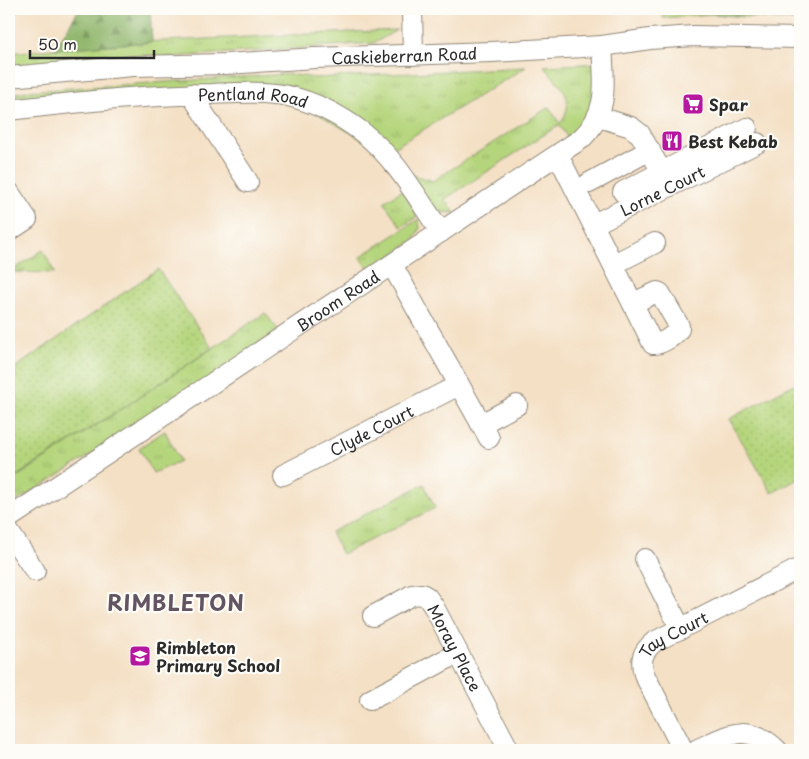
<svg xmlns="http://www.w3.org/2000/svg" width="809" height="759" font-family="'Playpen Sans',sans-serif">
	<defs>
		<pattern id="grass-tufts" width="24" height="20" patternUnits="userSpaceOnUse" patternTransform="scale(1.25)"><rect width="24" height="20" fill="#b5d57c"/><path d="M3 7l-1-3M5 7V3M7 7l1-3M15 17l-1-3M17 17v-4M19 17l1-3" fill="none" stroke="#9cb76b"/></pattern>
		<pattern id="forest-firs" width="22" height="20" patternUnits="userSpaceOnUse" patternTransform="scale(1.25)"><rect width="22" height="20" fill="#90b66c"/><path d="M5 1l3.5 6h-7zM16 11l3.5 6h-7z" fill="#769459"/></pattern>
		<pattern id="park-dots" width="8" height="8" patternUnits="userSpaceOnUse" patternTransform="scale(1.25)"><rect width="8" height="8" fill="#b5d57c"/><path d="M2 2h.1M6 6h.1" fill="none" stroke="#9cb76b" stroke-width="1.8" stroke-linecap="round"/></pattern>
	</defs>
	<rect width="100%" height="100%" fill="#fdfcf7"/>
	<filter id="ink" filterUnits="userSpaceOnUse"><feTurbulence type="fractalNoise" baseFrequency=".02" numOctaves="2"/><feDisplacementMap in="SourceGraphic" scale="10" xChannelSelector="R" yChannelSelector="G"/><feConvolveMatrix kernelMatrix="1 2 1 2 8 2 1 2 1" color-interpolation-filters="sRGB"/></filter>
	<filter id="wash" filterUnits="userSpaceOnUse"><feTurbulence type="fractalNoise" baseFrequency=".0096" numOctaves="4" result="noise"/><feDisplacementMap in="SourceGraphic" scale="20" xChannelSelector="R" yChannelSelector="G"/><feGaussianBlur stdDeviation="1.12" result="paint"/><feColorMatrix in="noise" values="0 0 0 0 0 0 0 0 0 0 0 0 0 0 0 0 0 1.4 0 .05"/><feComposite in="paint" operator="in"/></filter>
	<g filter="url(#wash)">
		<rect width="100%" height="100%" fill="#f4e0c5"/>
		<!-- grass -->
		<path fill="url(#grass-tufts)" stroke="#708054" d="M663,9H713L712,14L663,18Z
			M397,30L374,43L9,68V53L121,43Z
			M603,63L604,93L573,145L559,125L445,199L455,213L427,211L399,171L433,181L549,107L560,124C578,98 560,86 544,66Z
			M526,67L385,153L290,97L9,110V94L28,91L288,74L315,78Z
			M404,189L417,217L401,227L384,202Z
			M419,219L420,228L414,240L370,270L360,257Z
			M43,250L55,273L10,272Z
			M265,313L279,331L142,423L9,506V482L132,402Z
			M165,431L180,461L153,473L139,448Z
			M424,484L435,508L342,554L331,532Z"/>
		<!-- forest -->
		<path fill="url(#forest-firs)" stroke="#5e704c" d="M79,9H150L152,42L55,49Z
			M713,9H800V21L712,14Z"/>
		<!-- park -->
		<path fill="url(#park-dots)" stroke="#708054" d="M158,269L212,348L132,402L10,480L9,478V372Z
			M800,381V478L772,493L729,419Z"/>
	</g>
	<g filter="url(#ink)">
		<g fill="none" stroke-linecap="round" stroke-linejoin="round">
			<!-- minor casing -->
			<g stroke="#908678" stroke-width="22">
				<g id="minor">
					<path d="M412,9L413,55"/>
					<path id="s1" d="M9,77L133,66L227,64L315,58L491,52L602,46L650,39L694,36L800,38"/>
					<path d="M191,94L248,182"/>
					<path id="s2" d="M9,110C76,102 144,95 212,94C237,93 263,91 288,96C314,102 341,116 362,132C396,158 417,198 441,232"/>
					<path d="M599,117L631,127L640,134L662,172"/>
					<path d="M558,155L653,344C661,345 674,336 679,329V326L660,293L657,292L633,303"/>
					<path d="M589,183L650,150"/>
					<path d="M9,192L27,219L9,231"/>
					<path d="M623,192L747,128"/>
					<path id="s3" d="M594,224L757,143"/>
					<path d="M614,264L655,243"/>
					<path d="M392,265L489,438"/>
					<path d="M481,424L517,405"/>
					<path id="s4" d="M283,475L459,385"/>
					<path id="s5" d="M9,518L581,139C610,111 604,83 602,46"/>
					<path d="M9,532L35,571"/>
					<path d="M645,559L681,629"/>
					<path id="s6" d="M373,616L412,595L422,594L427,597L434,607L509,750"/>
					<path d="M370,700L458,653"/>
					<path id="s7" d="M683,750L644,674C640,660 642,652 654,642L800,568"/>
					<path d="M696,750C729,735 747,721 777,750"/>
				</g>
			</g>
			<!-- minor -->
			<use href="#minor" stroke="#fff" stroke-width="20"/>
		</g>
	</g>
	<!-- icons -->
	<defs>
		<g id="supermarket-square" transform="scale(1.125)"><rect x="-9" y="-9" width="18" height="18" rx="4" fill="#b5179e" stroke="#fdfcf7"/><path d="M-6-5.5h2.5l.6 2H6L4.5 2H-2.5L-4.4-4H-6ZM-1.5 3.2a1.3 1.3 0 1 0 .1 0ZM3 3.2a1.3 1.3 0 1 0 .1 0Z" fill="#fff"/></g>
		<g id="restaurant-square" transform="scale(1.125)"><rect x="-9" y="-9" width="18" height="18" rx="4" fill="#b5179e" stroke="#fdfcf7"/><path d="M-5-6h1v4h1v-4h1v4h1v-4h1v5L-1.5 .5V6h-2V.5L-5-1ZM5-6V6H3V1.5H1.5Q1.5-4 5-6Z" fill="#fff"/></g>
		<g id="school-square" transform="scale(1.125)"><rect x="-9" y="-9" width="18" height="18" rx="4" fill="#b5179e" stroke="#fdfcf7"/><path d="M0-5L7-2L0 1L-7-2ZM-4 1L0 2.5L4 1V4Q0 6-4 4Z" fill="#fff"/></g>
	</defs>
	<g fill-rule="evenodd">
		<use href="#supermarket-square" x="693" y="104"/>
		<use href="#restaurant-square" x="672" y="141"/>
		<use href="#school-square" x="140" y="656"/>
	</g>
	<g text-anchor="middle" dominant-baseline="central" stroke-width="4.5" stroke-linejoin="round" paint-order="stroke">
		<!-- street labels -->
		<g font-size="16" fill="#2b2b2b" stroke="#fdfcf7">
			<text stroke="none"><textPath href="#s1" startOffset="396">Caskieberran Road</textPath></text>
			<text stroke="none"><textPath href="#s2" startOffset="245">Pentland Road</textPath></text>
			<text stroke="none"><textPath href="#s3" startOffset="76">Lorne Court</textPath></text>
			<text stroke="none"><textPath href="#s5" startOffset="394">Broom Road</textPath></text>
			<text stroke="none"><textPath href="#s4" startOffset="99">Clyde Court</textPath></text>
			<text stroke="none"><textPath href="#s7" startOffset="142">Tay Court</textPath></text>
			<text stroke="none"><textPath href="#s6" startOffset="118">Moray Place</textPath></text>
		</g>
		<!-- poi labels -->
		<g font-size="16" font-weight="bold" fill="#2b2b2b" stroke="#fdfcf7" text-anchor="start">
			<text x="709" y="104">Spar</text>
			<text x="688" y="141">Best Kebab</text>
			<text x="156" y="647">Rimbleton<tspan x="156" dy="18">Primary School</tspan></text>
		</g>
		<!-- district labels -->
		<g font-size="21" font-weight="bold" letter-spacing="1" fill="#635462" stroke="#fdfcf7">
			<text x="176" y="602">RIMBLETON</text>
		</g>
	</g>
	<!-- margin -->
	<rect width="809" height="759" fill="none" stroke="#fdfcf7" stroke-width="30"/>
	<!-- scale -->
	<path d="M30 50v8h124v-8" fill="none" stroke="#2b2b2b" stroke-width="2.5"/>
	<text x="38" y="50" font-size="15" fill="#2b2b2b" stroke="#fdfcf7" stroke-width="4" paint-order="stroke">50 m</text>
</svg>
